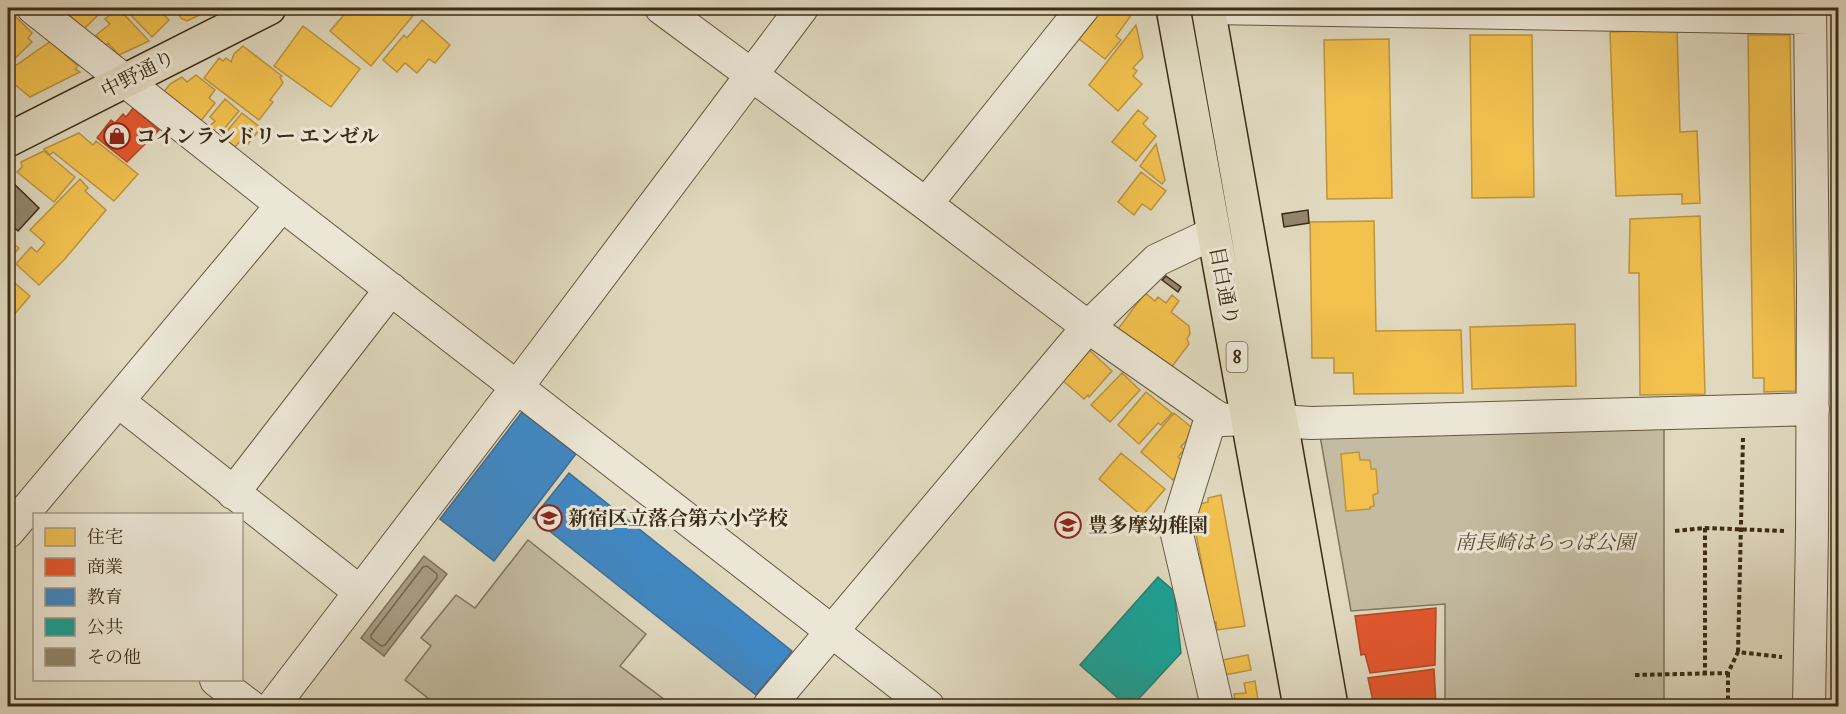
<svg xmlns="http://www.w3.org/2000/svg" width="1846" height="714" font-family="'IM FELL Double Pica','Noto Serif JP',serif">
	<rect width="100%" height="100%" fill="#e0d9bf"/>
	<filter id="stains"><feTurbulence type="fractalNoise" baseFrequency=".00333" numOctaves="4"/><feColorMatrix values="0 0 0 0 .2 0 0 0 0 .09 0 0 0 0 .02 0 0 0 .5 -.17"/></filter>
	<radialGradient id="worn" r=".72"><stop offset=".6" stop-color="#630" stop-opacity="0"/><stop offset="1" stop-color="#630" stop-opacity=".3"/></radialGradient>
	<!-- green -->
	<path fill="#c4bca2" stroke="#80745c" stroke-width="1.5" d="M1664,422V706H1445V604L1351,611L1320,436Z
		M528,540L646,634L620,666L673,706H438L405,680L431,646L421,638L456,595L475,608Z"/>
	<!-- water -->
	<path fill="#a99e85" stroke="#7e7058" stroke-width="1.5" d="M424,556L447,574L384,656L361,638Z"/>
	<!-- homes -->
	<path fill="#f2c14e" stroke="#bc943d" stroke-width="1.5" d="M62,8H105L84,29Z
		M118,8L149,41L119,55L108,43L105,46L96,35L110,24L105,19Z
		M124,8H157L169,20L152,37Z
		M173,8H214L187,21L182,19Z
		M350,8H412L417,11L371,66L330,31Z
		M1095,8H1134L1135,10L1116,36L1121,40L1105,59L1074,35Z
		M12,13L32,33L28,38L32,42L8,65V17Z
		M422,20L450,45L435,63L429,59L417,73L405,63L397,72L383,60L404,35L407,38Z
		M1136,25L1143,57L1133,68L1137,71L1133,76L1142,84L1118,111L1089,85Z
		M303,26L360,69L331,107L274,66Z
		M1677,30L1680,132L1697,131L1700,203L1682,204V194L1616,196L1610,32Z
		M1470,35H1532L1534,197L1472,198Z
		M1748,35H1790L1796,391L1764,392V378H1753Z
		M1389,39L1392,198L1327,199L1324,40Z
		M51,41L67,54L65,55L78,66L75,69L80,72L30,97L8,79V71Z
		M243,46L282,76L280,77L283,83L270,100L273,102L259,120L204,78L219,58L223,61L226,58L231,62L234,54Z
		M196,75L215,90L209,98L215,103L200,122L163,93L170,84L182,77L187,82Z
		M225,99L239,111L219,135L209,127L215,121L210,117Z
		M1138,110L1148,118L1143,124L1156,136L1136,161L1112,142Z
		M242,113L261,128L248,144L242,139L235,147L222,137Z
		M79,133L93,145L96,141L138,174L114,201L53,152L50,155L44,149Z
		M1156,144L1165,180L1162,184L1140,166Z
		M44,151L75,177L54,202L17,172L22,167L21,162Z
		M1141,172L1166,191L1151,210L1142,204L1134,215L1118,202Z
		M80,179L88,188L85,191L106,210L64,260L39,285L16,264L31,247L37,252L45,243L30,230Z
		M1700,216L1705,394L1640,395L1639,273H1629L1630,219Z
		M1374,221L1376,331L1461,330L1463,393L1354,394L1353,373H1334V358H1312L1310,222Z
		M9,240L19,248L8,261V242Z
		M8,277L30,296L13,316L8,312Z
		M1145,293L1155,301L1158,297L1166,303L1172,295L1179,301L1171,312L1189,326L1190,334L1187,339L1189,344L1171,368L1118,329Z
		M1575,324L1576,386L1472,389L1470,327Z
		M1086,347L1112,371L1089,397L1088,395L1084,399L1061,379Z
		M1122,373L1140,390L1110,422L1091,405Z
		M1146,392L1172,413L1161,425L1158,423L1139,444L1118,425Z
		M1174,413L1195,430L1181,447L1184,450L1178,457L1183,462L1179,466L1183,469L1173,480L1141,452Z
		M1359,452L1360,460H1370L1371,469H1376L1378,493L1373,495L1374,506L1370,507V509L1346,511L1341,454Z
		M1121,453L1165,489L1142,516L1099,479Z
		M1221,495L1245,626L1217,630L1216,622L1213,623L1194,523L1200,504L1208,502V498Z
		M1248,655L1251,670L1214,677L1212,662Z
		M1255,681L1259,706H1227L1226,703L1235,701L1234,694L1246,693L1244,683Z"/>
	<!-- shops -->
	<path fill="#e4572e" stroke="#b24a26" stroke-width="1.5" d="M133,108L159,130L127,162L97,138L111,120L115,123L123,114L126,117Z
		M1436,608L1435,665L1370,673L1365,654L1361,655L1355,616Z
		M1434,669L1436,705L1374,706L1368,678Z"/>
	<!-- schools -->
	<path fill="#3f88c5" stroke="#3e6c90" stroke-width="1.5" d="M522,412L576,454L494,561L440,519Z
		M569,473L792,651L756,695L533,518Z"/>
	<!-- public -->
	<path fill="#17a398" stroke="#227f71" stroke-width="1.5" d="M1158,577L1174,591L1181,653L1132,706H1127L1080,665Z"/>
	<g fill="none" stroke-linecap="round" stroke-linejoin="round">
		<!-- shore -->
		<path stroke="#73654d" stroke-width="1.5" d="M427,566L437,574V578L385,645L381,646L371,638V635L423,567Z"/>
	</g>
	<!-- building -->
	<path fill="#92866d" stroke="#3d2c15" stroke-width="1.5" d="M8,178L39,208L18,231L8,222Z
		M1308,210L1309,223L1284,227L1282,214Z
		M1166,276L1181,287L1178,292L1162,280Z"/>
	<g fill="none" stroke-linecap="round" stroke-linejoin="round">
		<!-- minor casing -->
		<g stroke="#665740" stroke-width="34">
			<path id="minor" d="M33,8L282,205L928,706
				M661,8L926,204L1088,327L1212,414L1222,420L1249,419L1311,423L1813,409
				M1209,8L1810,18
				M926,204L1083,8
				M118,401L360,592
				M1212,414L1176,530L1217,706
				M233,493L391,289
				M8,532L282,205
				M216,680L250,706
				M273,706L517,387L802,8
				M769,706L1088,327L1157,260L1214,233
				M1809,706L1812,531L1813,289L1810,8"/>
		</g>
		<!-- major casing -->
		<g stroke="#3d2c15" stroke-width="36">
			<path id="major" d="M1173,8L1300,706
				M1208,8L1331,706
				M8,140L269,8"/>
		</g>
		<!-- path -->
		<path stroke="#3d2c15" stroke-width="4" stroke-dasharray="4.5 3" stroke-linecap="butt" d="M1705,528V672
			M1675,531L1705,528L1784,531
			M1738,652L1743,438
			M1728,673V706
			M1635,675L1728,673L1738,652L1782,657"/>
		<!-- minor -->
		<use href="#minor" stroke="#ebe6d5" stroke-width="32"/>
		<!-- major -->
		<use href="#major" stroke="#e0d9bf" stroke-width="33"/>
	</g>
	<!-- icons -->
	<defs>
		<g id="shop-ring" transform="scale(1.35)"><circle r="9.5" fill="#ebe6d5" stroke="#8f2418" stroke-width="1.5"/><path d="M-5-2.5h2.3a2.7 3.5 0 0 1 5.4 0H5L5.5 6h-11ZM-1.5-2.5h3a1.5 2.3 0 0 0-3 0Z" fill="#8f2418"/></g>
		<g id="school-ring" transform="scale(1.35)"><circle r="9.5" fill="#ebe6d5" stroke="#8f2418" stroke-width="1.5"/><path d="M0-5L7-2L0 1L-7-2ZM-4 1L0 2.5L4 1V4Q0 6-4 4Z" fill="#8f2418"/></g>
	</defs>
	<g fill-rule="evenodd">
		<use href="#shop-ring" x="117" y="136"/>
		<use href="#school-ring" x="549" y="518"/>
		<use href="#school-ring" x="1068" y="525"/>
	</g>
	<g text-anchor="middle" dominant-baseline="central" stroke-width="6" stroke-linejoin="round" paint-order="stroke">
		<!-- shield labels -->
		<rect fill="#ebe6d5" stroke="#71644f" stroke-width="1.5" x="1226.5" y="342" width="21" height="30" rx="4.5"/>
		<g font-size="18" font-weight="bold" fill="#3d2c15">
			<text x="1237" y="357">8</text>
		</g>
		<!-- street labels -->
		<g font-size="20" fill="#3d2c15" stroke="#ebe6d5">
			<text transform="translate(138 74) rotate(-27)">中野通り</text>
			<text transform="translate(1224 286) rotate(79)">目白通り</text>
		</g>
		<!-- poi labels -->
		<g font-size="20" font-weight="bold" fill="#3d2c15" stroke="#ebe6d5" text-anchor="start">
			<text x="136" y="136">コインランドリー エンゼル</text>
			<text x="568" y="518">新宿区立落合第六小学校</text>
			<text x="1088" y="525">豊多摩幼稚園</text>
		</g>
		<!-- park labels -->
		<g font-size="20" font-style="italic" fill="#584931" stroke="#ebe6d5">
			<text x="1545" y="542">南長崎はらっぱ公園</text>
		</g>
	</g>
	<!-- margin -->
	<rect width="1846" height="714" fill="none" stroke="#e0d9bf" stroke-width="30"/>
	<rect x="9" y="9" width="1828" height="696" fill="none" stroke="#3d2c15" stroke-width="3"/>
	<rect x="15" y="15" width="1816" height="684" fill="none" stroke="#3d2c15" stroke-width="1.5"/>
	<!-- legend -->
	<rect x="33" y="513" width="210" height="168" fill="#ebe6d5" stroke="#a59c88" stroke-width="1.5"/>
	<rect x="45" y="528" width="30" height="18" fill="#f2c14e" stroke="#a59c88" stroke-width="1.5"/>
	<text x="87" y="543" font-size="18" fill="#3d2c15">住宅</text>
	<rect x="45" y="558" width="30" height="18" fill="#e4572e" stroke="#a59c88" stroke-width="1.5"/>
	<text x="87" y="573" font-size="18" fill="#3d2c15">商業</text>
	<rect x="45" y="588" width="30" height="18" fill="#3f88c5" stroke="#a59c88" stroke-width="1.5"/>
	<text x="87" y="603" font-size="18" fill="#3d2c15">教育</text>
	<rect x="45" y="618" width="30" height="18" fill="#17a398" stroke="#a59c88" stroke-width="1.5"/>
	<text x="87" y="633" font-size="18" fill="#3d2c15">公共</text>
	<rect x="45" y="648" width="30" height="18" fill="#92866d" stroke="#a59c88" stroke-width="1.5"/>
	<text x="87" y="663" font-size="18" fill="#3d2c15">その他</text>
	<rect width="100%" height="100%" filter="url(#stains)"/>
	<rect width="100%" height="100%" fill="url(#worn)"/>
</svg>
